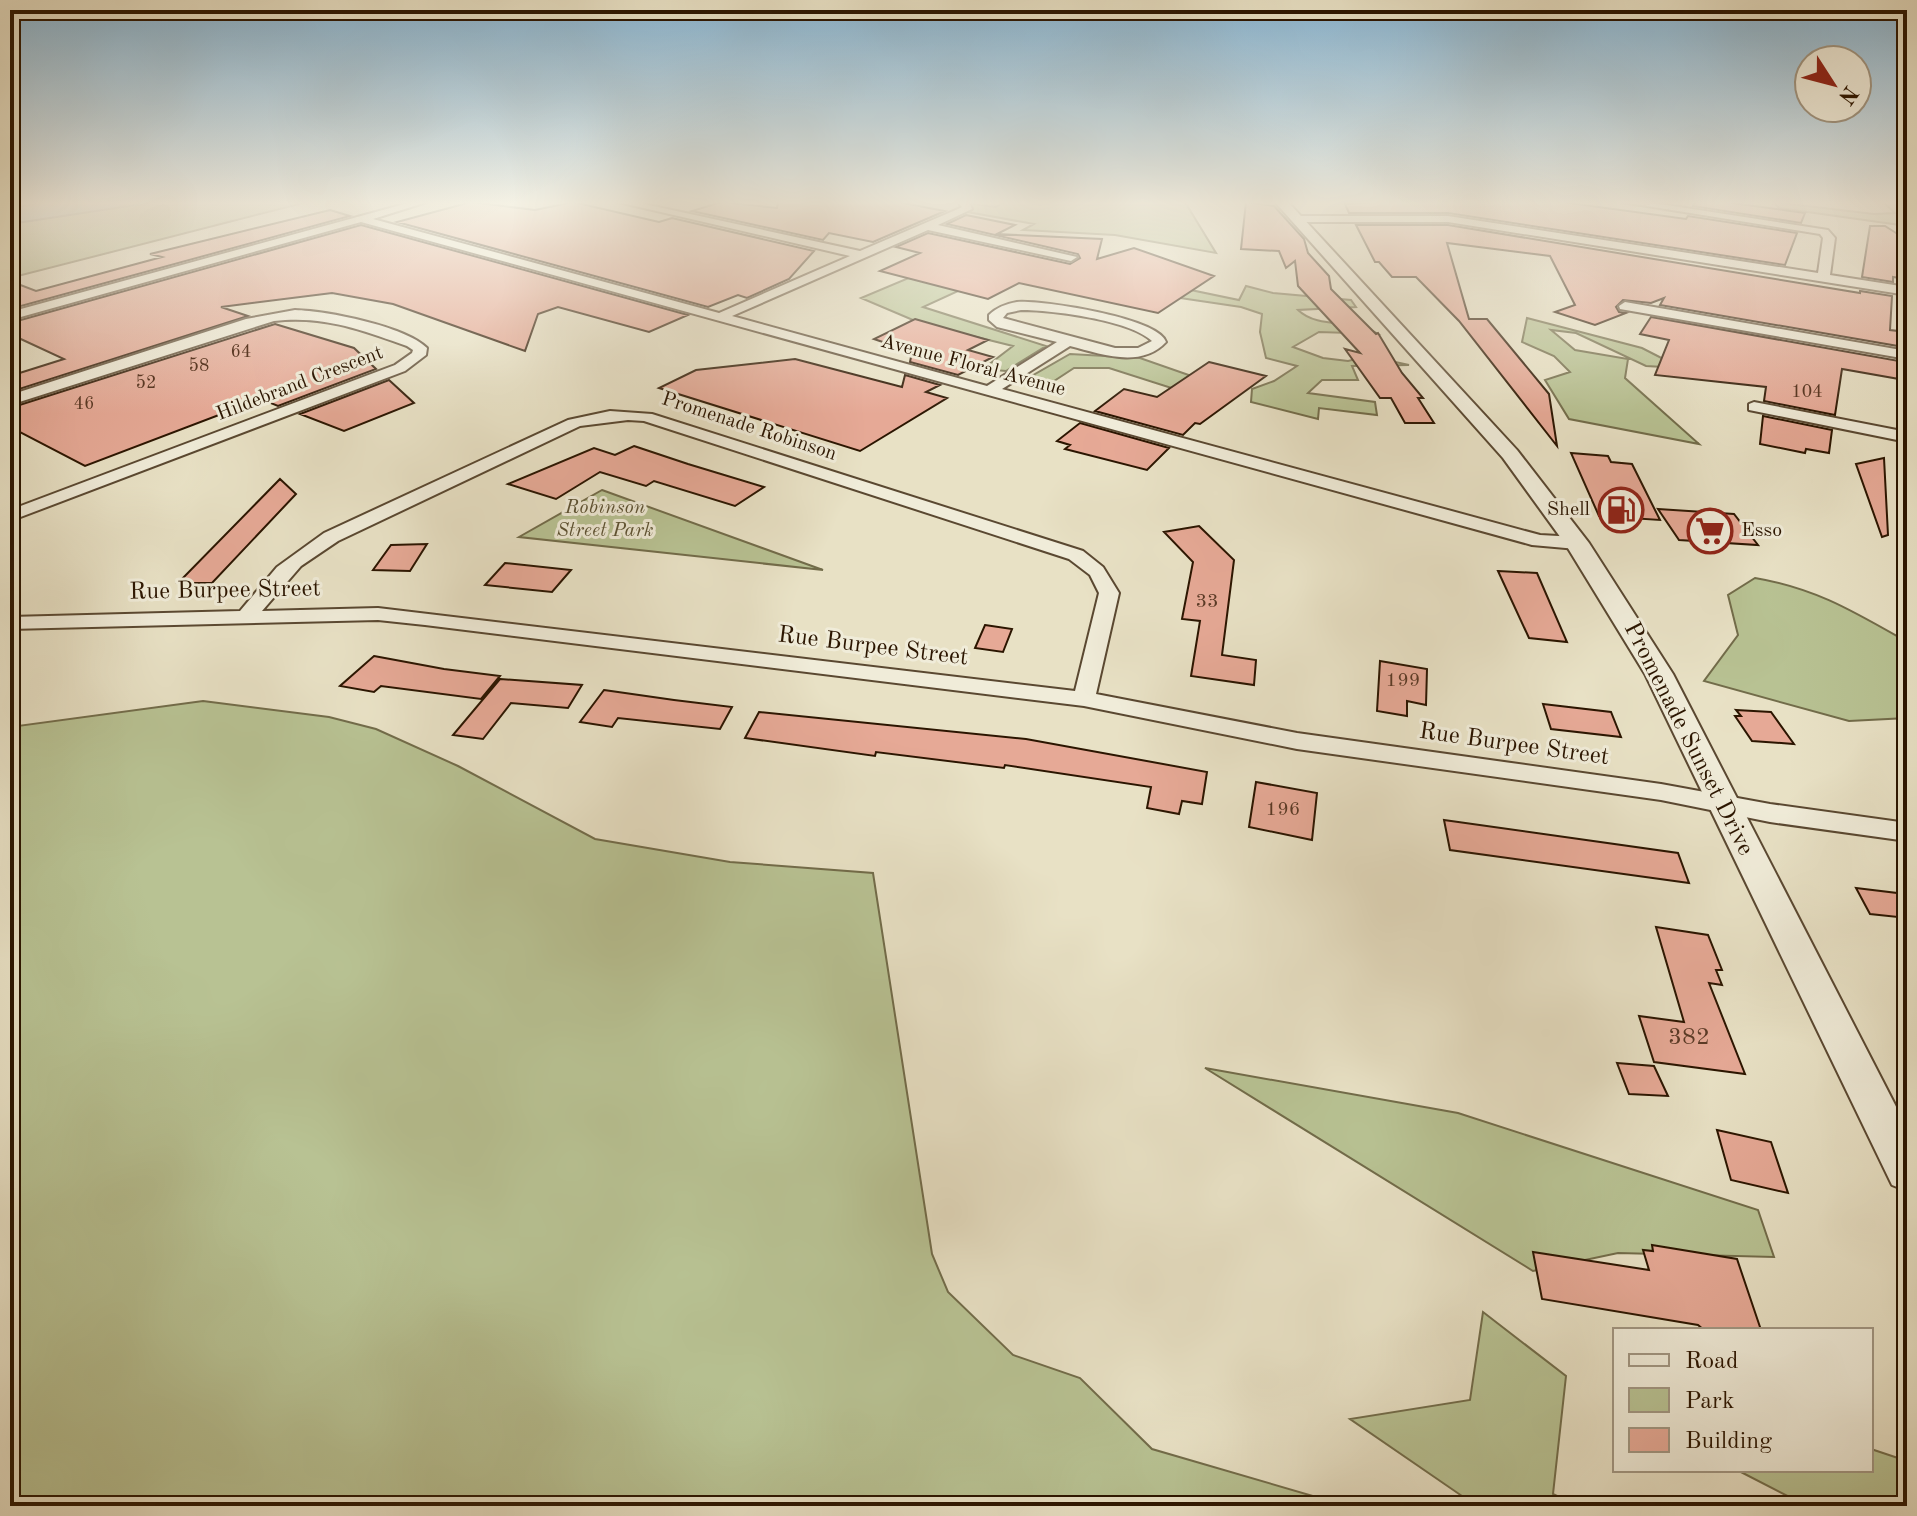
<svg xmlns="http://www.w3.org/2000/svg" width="1917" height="1516" font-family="'Old Standard TT',serif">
	<rect width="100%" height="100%" fill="#e8e1c5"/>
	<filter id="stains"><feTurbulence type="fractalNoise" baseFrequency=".0025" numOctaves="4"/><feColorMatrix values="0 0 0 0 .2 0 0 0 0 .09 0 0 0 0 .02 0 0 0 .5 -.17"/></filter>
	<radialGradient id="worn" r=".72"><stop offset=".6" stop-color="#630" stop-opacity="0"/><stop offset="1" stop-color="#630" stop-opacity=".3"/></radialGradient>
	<!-- green -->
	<path fill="#b8c293" stroke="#726c4a" stroke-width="2" d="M10,202H307L10,278Z
		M1006,202H1185L1216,253L1115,235L1023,230L1034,224L962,211L967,203L995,207Z
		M1773,202L1874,214L1895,213L1883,202H1907V229L1900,225L1779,208Z
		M956,258L993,275L923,307L1046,346L1006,371L983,369L1013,346L920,323L861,298Z
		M1037,258L1239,300L1246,286L1273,293L1351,300L1356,307L1298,310C1319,330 1355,318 1378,334L1319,332L1293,347L1323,358L1348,361L1368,356L1409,365L1352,366L1358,380H1322L1308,393L1375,402L1377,415L1319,408L1318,419L1251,402L1252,389L1274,381L1297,366L1266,358L1260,332L1262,314L1241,307L1133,291Z
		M1527,318L1642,348L1681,368L1646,366L1576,333L1551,330L1575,350L1628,359L1625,378L1699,444L1569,419L1545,380L1570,372L1554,356L1522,342Z
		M1070,354L1140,358L1223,387L1187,393L1109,368H1074L1048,385L1023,381Z
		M602,490L823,570L519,537Z
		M1755,578C1814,588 1851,610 1902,639L1907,649V718L1849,721L1704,681L1738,635L1728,595Z
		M203,701L329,717L376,729L458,766L595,839L730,862L873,873L932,1254L948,1292L1013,1355L1080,1378L1152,1449L1347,1506H10V727Z
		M1205,1068L1458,1113L1758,1210L1774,1257L1618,1253L1533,1271Z
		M1483,1312L1566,1376L1553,1494L1577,1506H1457L1462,1496L1350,1419L1470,1400Z
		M1871,1449L1907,1461V1506H1807L1737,1470H1871Z"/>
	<!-- water -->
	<path fill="#99bcbb" stroke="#6d7970" stroke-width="2" d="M47,202H155L10,224V208Z"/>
	<!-- building -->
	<path fill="#e6a996" stroke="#2b1500" stroke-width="2" d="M471,202L535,210L573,202L659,222L672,218L814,251L789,279L747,298L738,295L708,307L397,222Z
		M721,202L777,208L778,202H898L945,211L873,242L829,233L823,240L692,211Z
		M1246,202L1274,206L1304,239L1308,253L1329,276L1331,289L1376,334L1378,333L1402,373L1423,398H1418L1434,423H1405L1391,398H1380L1345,349L1360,353L1298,286L1295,261L1286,268L1279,251L1241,249Z
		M1382,202H1562L1686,219L1688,216L1797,233L1785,265L1448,213H1349L1345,204Z
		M1695,202H1725L1805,213L1801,223L1693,206Z
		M330,210L350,216L10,309V281L36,291L162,257L150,254Z
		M966,215L1015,225L997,234L1102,239L1097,259L1134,248L1214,276L1158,313L1019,283L988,299L880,271L920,253L896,247L928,233L1070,264L1080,258L1078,254L947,224Z
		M361,225L688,315L649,332L558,307L538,314L525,351L393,304L332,293L221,307L248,316L10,392V376L64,359L10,334V323Z
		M1356,225H1448L1860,293V291L1892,296L1890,330L1898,331V346L1660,305L1664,298L1651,303L1623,300L1616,307L1619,312L1626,313L1595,325L1555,312L1575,305L1550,256L1447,243L1469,319H1487L1549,394L1557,446L1459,321L1416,277H1392L1379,262H1375Z
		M1870,226H1885L1907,240V279L1893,277V282L1862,277Z
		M1651,317L1899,361V379L1842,369L1835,415L1764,401L1766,387L1655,375L1669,340L1640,334Z
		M915,319L988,340L968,350L993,357L958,375L910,362L912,352L874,339Z
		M275,324L354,348L376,369L278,406L261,399L85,466L10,427V408Z
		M795,359L902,387L905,375L940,385L926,392L947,398L860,451L659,388L696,370Z
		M1209,362L1266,376L1200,424L1195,423L1183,435L1095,411L1124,389L1157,397Z
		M389,380L414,403L344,431L300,414Z
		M1763,416L1832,430L1829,453L1806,449L1805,453L1760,444Z
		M1080,423L1169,448L1147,470L1065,449L1070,445L1057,441Z
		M634,446L688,464L764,487L735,506L654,481L646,486L600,472L556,499L508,484L594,448L615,455Z
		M1571,453L1608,456L1611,462L1632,464L1660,520L1599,516Z
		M1884,458L1888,535L1882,537L1856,464Z
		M280,479L296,494L212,583H178Z
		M1658,509L1734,514L1758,545L1679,540Z
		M1199,526L1234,560L1222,655L1256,660L1254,685L1191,676L1200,621L1182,619L1193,562L1164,532Z
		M427,544L410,571L373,570L391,545Z
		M505,563L571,570L552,592L485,585Z
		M1498,571L1537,573L1567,642L1529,638Z
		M985,625L1012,629L1003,652L975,648Z
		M374,656L444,669L500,676L481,699L381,686L374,692L340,686Z
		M1380,661L1427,669L1426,705L1407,701V716L1377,711Z
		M500,679L582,685L568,708L511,703L483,739L453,735Z
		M604,690L674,700L732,707L720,729L618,718L612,727L580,722Z
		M1543,704L1611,712L1621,737L1551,729Z
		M1736,710L1771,712L1794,744L1752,741L1735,716H1741Z
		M759,712L1026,739L1207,772L1202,804L1182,801L1179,814L1147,808L1151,787L1005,765L1004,768L876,752L875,756L745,738Z
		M1256,782L1317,793L1312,840L1249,827Z
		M1444,820L1678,853L1689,883L1450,850Z
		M1856,888L1897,893L1907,909V918L1870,914Z
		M1656,927L1708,935L1722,970H1716L1722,985L1709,983L1745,1074L1654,1062L1639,1016L1684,1022Z
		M1617,1063L1654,1066L1668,1096L1629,1094Z
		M1717,1130L1771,1142L1788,1193L1731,1180Z
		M1652,1245L1737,1259L1761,1330H1704L1698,1325L1542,1299L1533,1252L1649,1270L1643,1250L1653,1251Z"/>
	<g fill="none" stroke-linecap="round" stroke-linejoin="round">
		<!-- minor casing -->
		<g stroke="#5a4831" stroke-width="4">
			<path id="minor" d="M412,202H427L373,219L719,313L850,256L618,202H635L860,251L958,209L962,207L958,202H969L972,209L938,225L1077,257L1071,261L928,230L732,316L987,386L1057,342L997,327L989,320V315C997,307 1006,304 1017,302C1042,300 1159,318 1166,342C1141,369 1101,354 1070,346L1002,389L1540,535L1577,537L1586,543L1577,549L1532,545L361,222L10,320V312ZM1021,310C1052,310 1130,320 1152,341L1138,348H1115L1003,318L1007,313Z
				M1622,202H1647L1828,230L1835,238L1830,275L1907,287V295L1448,222H1298L1293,219L1298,216H1448L1818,273L1823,238L1820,234Z
				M1625,302L1907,351V359L1620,309L1619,306Z
				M295,310C327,311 405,326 427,348L426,355L405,371L10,521V510L395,365L412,353L413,350L407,346C362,330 323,315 274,321L10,405V395L246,319Z
				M1754,402L1907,432V442L1749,410V404Z
				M610,411L652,414L1083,551L1103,567L1119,593L1096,694L1297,733L1661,784L1770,804L1907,823V841L1770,822L1661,800L1297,749L1084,706L425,625L378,620L10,629V617L240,611L277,567L324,533L568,420ZM628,420L644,421L1069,559L1090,575L1099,593L1075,691L378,608L262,611L301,566L338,541L580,426Z"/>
		</g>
		<!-- tertiary casing -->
		<g stroke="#5a4831" stroke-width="4">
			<path id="tertiary" d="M1275,202H1288L1517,450L1589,543L1673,674L1907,1128V1191L1892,1185L1645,674L1566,545L1503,458Z"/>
		</g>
		<!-- minor -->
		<use href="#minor" fill="#f0ecd9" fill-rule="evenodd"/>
		<!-- tertiary -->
		<use href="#tertiary" fill="#f0ecd9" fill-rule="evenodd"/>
	</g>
	<!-- sky -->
	<linearGradient id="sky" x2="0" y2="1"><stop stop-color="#88b7d6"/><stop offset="0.49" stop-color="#f5f2e5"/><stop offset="1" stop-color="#f5f2e5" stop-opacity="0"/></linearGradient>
	<rect width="1917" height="414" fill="url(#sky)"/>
	<!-- icons -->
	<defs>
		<g id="fuel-ring" transform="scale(2.3)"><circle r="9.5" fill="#f0ecd9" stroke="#8f2418" stroke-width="1.5"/><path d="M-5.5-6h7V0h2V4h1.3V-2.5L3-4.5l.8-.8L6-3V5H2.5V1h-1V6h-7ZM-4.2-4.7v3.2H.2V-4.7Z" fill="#8f2418"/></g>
		<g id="supermarket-ring" transform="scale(2.3)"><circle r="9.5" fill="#f0ecd9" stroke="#8f2418" stroke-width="1.5"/><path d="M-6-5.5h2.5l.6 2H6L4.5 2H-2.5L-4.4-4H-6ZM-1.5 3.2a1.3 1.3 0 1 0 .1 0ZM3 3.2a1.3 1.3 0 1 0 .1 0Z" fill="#8f2418"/></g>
	</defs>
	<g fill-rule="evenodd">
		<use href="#fuel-ring" x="1621" y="510"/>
		<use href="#supermarket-ring" x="1710" y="531"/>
	</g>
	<g text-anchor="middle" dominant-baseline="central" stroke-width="6" stroke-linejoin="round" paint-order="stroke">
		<!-- far-number labels -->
		<g font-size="18" fill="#5a3a26">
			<text x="241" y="352">64</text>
			<text x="199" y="366">58</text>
			<text x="146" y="383">52</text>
			<text x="1807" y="392">104</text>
			<text x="84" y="404">46</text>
		</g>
		<!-- far-street labels -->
		<g font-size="20" fill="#2b1500" stroke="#f0ecd9">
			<text transform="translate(973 366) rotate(15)">Avenue Floral Avenue</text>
			<text transform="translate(300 384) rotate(-21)">Hildebrand Crescent</text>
			<text transform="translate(749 427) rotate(18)">Promenade Robinson</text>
		</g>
		<!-- far-park labels -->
		<g font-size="20" font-style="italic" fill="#5c5233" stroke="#f0ecd9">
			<text x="605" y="508">Robinson<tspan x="605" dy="23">Street Park</tspan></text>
		</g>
		<!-- far-poi labels -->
		<g font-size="20" fill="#2b1500" stroke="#f0ecd9" text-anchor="end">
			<text x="1590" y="510">Shell</text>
			<text x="1741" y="531" text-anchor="start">Esso</text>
		</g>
		<!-- number labels -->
		<g font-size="20" fill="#5a3a26">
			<text x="1207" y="602">33</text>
			<text x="1403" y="681">199</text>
			<text x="1283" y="810">196</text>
		</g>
		<!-- street labels -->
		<g font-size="24" fill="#2b1500" stroke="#f0ecd9">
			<text transform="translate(225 591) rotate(-1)">Rue Burpee Street</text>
			<text transform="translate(873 647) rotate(7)">Rue Burpee Street</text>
			<text transform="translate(1688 739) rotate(63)">Promenade Sunset Drive</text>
			<text transform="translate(1514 745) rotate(8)">Rue Burpee Street</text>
		</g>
		<!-- near-number labels -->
		<g font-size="24" fill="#5a3a26">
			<text x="1689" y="1038">382</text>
		</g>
	</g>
	<!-- margin -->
	<rect width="1917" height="1516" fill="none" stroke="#e8e1c5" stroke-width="40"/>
	<rect x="12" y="12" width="1893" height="1492" fill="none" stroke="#2b1500" stroke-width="4"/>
	<rect x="20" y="20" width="1877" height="1476" fill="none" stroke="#2b1500" stroke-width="2"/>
	<!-- legend -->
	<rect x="1613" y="1328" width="260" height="144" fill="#f0ecd9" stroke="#a19682" stroke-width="2"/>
	<rect x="1629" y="1354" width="40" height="12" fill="#f0ecd9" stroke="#a19682" stroke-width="2"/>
	<text x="1685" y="1368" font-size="24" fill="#2b1500">Road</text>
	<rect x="1629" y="1388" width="40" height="24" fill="#b8c293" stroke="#a19682" stroke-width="2"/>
	<text x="1685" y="1408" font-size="24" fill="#2b1500">Park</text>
	<rect x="1629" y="1428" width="40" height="24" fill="#e6a996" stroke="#a19682" stroke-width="2"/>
	<text x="1685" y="1448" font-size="24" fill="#2b1500">Building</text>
	<!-- north arrow -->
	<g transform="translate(1833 84) rotate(126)"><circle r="38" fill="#f0ecd9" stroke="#a19682" stroke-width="2"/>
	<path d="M0-6L14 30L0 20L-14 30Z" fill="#8f2418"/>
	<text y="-12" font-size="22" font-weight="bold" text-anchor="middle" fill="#2b1500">N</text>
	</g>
	<rect width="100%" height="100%" filter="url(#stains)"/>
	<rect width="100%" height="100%" fill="url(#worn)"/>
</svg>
